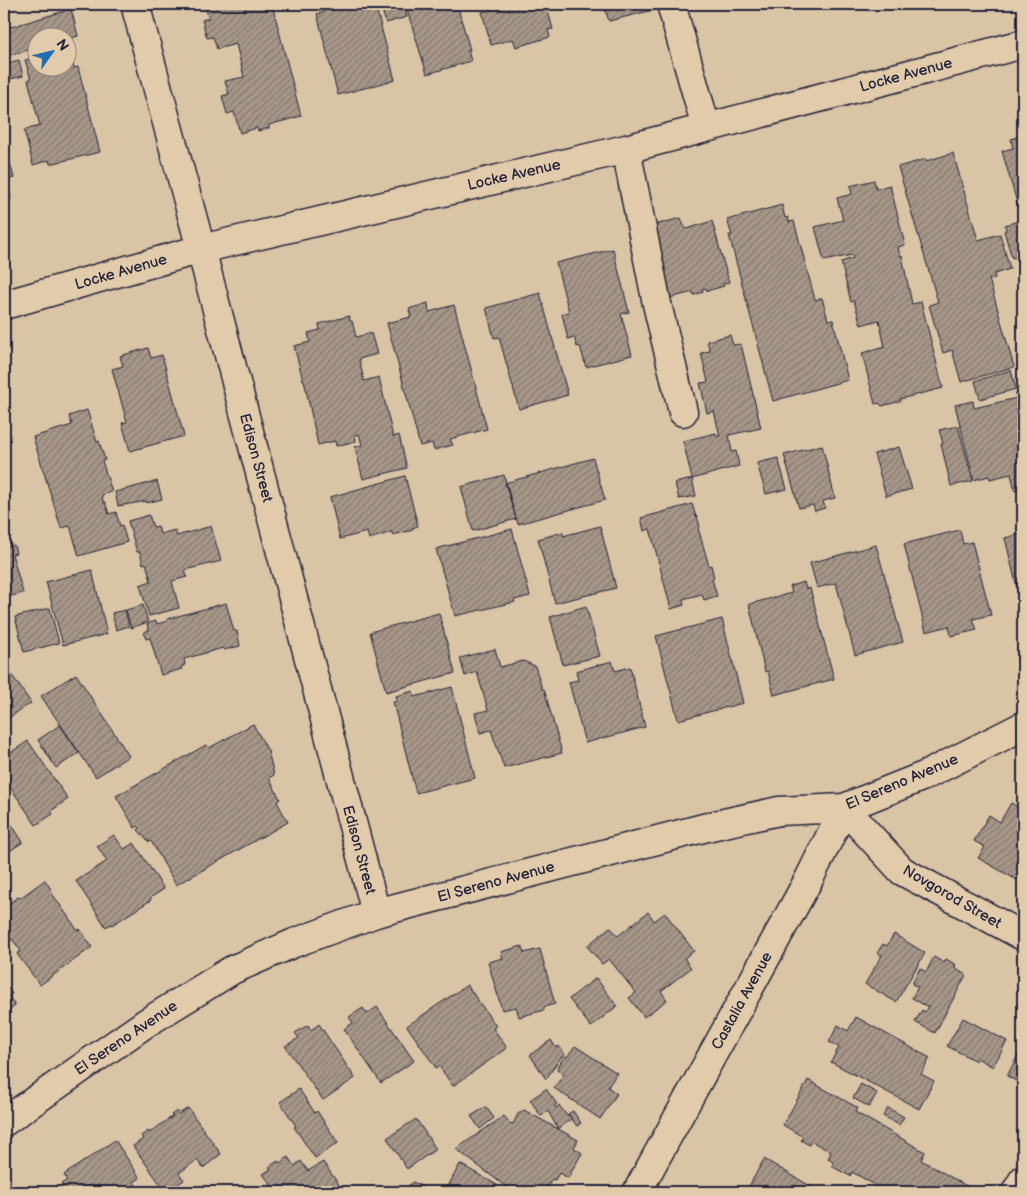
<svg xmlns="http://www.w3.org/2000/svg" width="1027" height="1196" font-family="'Balsamiq Sans',sans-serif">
	<defs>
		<pattern id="building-hatch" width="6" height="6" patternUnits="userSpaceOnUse" patternTransform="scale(1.25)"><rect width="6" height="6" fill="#a69788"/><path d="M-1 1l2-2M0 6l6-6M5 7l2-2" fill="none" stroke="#877b70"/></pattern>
	</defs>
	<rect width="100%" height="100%" fill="#d9c4a6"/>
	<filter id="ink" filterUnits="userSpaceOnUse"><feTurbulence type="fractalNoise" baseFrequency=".02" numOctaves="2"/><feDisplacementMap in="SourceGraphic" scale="10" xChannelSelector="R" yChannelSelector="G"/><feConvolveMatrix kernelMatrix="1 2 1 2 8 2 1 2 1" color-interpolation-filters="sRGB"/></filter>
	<g filter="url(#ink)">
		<!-- building -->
		<path fill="url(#building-hatch)" stroke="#22223b" d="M204,4H272L301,116L269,125V128L258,131L257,128L240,133L234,112L227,114L222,96L229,94L225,81L244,77L236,44L217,49L213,37L207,38L202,20L209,18Z
			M322,4H375L395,80L338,95L317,14L324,12Z
			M380,4H403L407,17L386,23Z
			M405,4H457L470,50H468L471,61L427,74Z
			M501,4H546L553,29L548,30L550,37L516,47L513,39L491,45L482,12L502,7Z
			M603,4H656L657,9L609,21Z
			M71,9L78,36L68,39L38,38V47L4,57V29Z
			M69,48L74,68L78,67L100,152L50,164L49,160L33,165L24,130L40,126L28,80L31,79L25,60L38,57V68H68V49Z
			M19,60L23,76L6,80L4,64Z
			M1023,135V219L1022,220L1002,151L1013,148L1011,139Z
			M4,141L14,178L9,179L10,182H7L11,199L4,201Z
			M953,153L978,240L1000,234L1010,269L994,274L995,278L989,279L1014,367L961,382L952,350L943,353L929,305L938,302L898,167L926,159V161Z
			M874,180L876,189L890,185L905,245L898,247L900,256H902L912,304L921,302L943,388L900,399L901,401L882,406L879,403L875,404L862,353L885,347L879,320L861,325L854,301L851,302L841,262L853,258L852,255L824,261L815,227L843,220L837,198L852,194L850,186Z
			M782,205L785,218L788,217L789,222L794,221L815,300L822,298L828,320H833L848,380L773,401L729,235H732L727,220Z
			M681,218L684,226L687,229L712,221L729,282L723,284L724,286L707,291L706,288L702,289L703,292L694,295L693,292L670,298L651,226Z
			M1018,221L1020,226L1023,225V255L1012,258L1004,231L1006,230L1005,225Z
			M613,249L629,312L621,314L632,355L586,367L580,346L577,347L574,337L568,339L562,314L569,312L556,263Z
			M540,293L568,395L519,409L499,337L494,338L486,308Z
			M428,303L429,312L454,305L487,429L450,439L453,445L434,450L432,443L420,446L387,323L411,317L409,309Z
			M349,316L350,321H352L356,337L371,333L377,354L359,359L364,381L379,377L393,437L399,435L407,468L363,479L355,447L362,445L359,434L355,435L356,441L336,446L335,441L318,445L304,380H303L294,346L310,342L308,333L320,330L319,324Z
			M730,335L733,345L741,344L761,428L729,435L732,452L736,451L739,466L692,479L683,441L716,433V436H720L714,411L707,413L700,383L708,382L701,353L710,351L707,341Z
			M148,348L151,358L162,355L184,436L130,451L122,423L127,422L112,369L123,366L120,356Z
			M1011,370L1016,389L980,399L975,381Z
			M1023,391V489L1015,491L1011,474L990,479L989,476L974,480L955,405L973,401L974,408L1017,398L1015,394Z
			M87,410L97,442L99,441L105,460L102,461L112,492L102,495L103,502H105L109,514L116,512L120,526L122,525L127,542L79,556L70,526L61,528L33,437L72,425L69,416Z
			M958,426L973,481L951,486L941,444L943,443L939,430Z
			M822,445L835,498L823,501L825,508L815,511L813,505L799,508L784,455Z
			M899,447L912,489L886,496L874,454Z
			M593,458L605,500L518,524L505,483Z
			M778,458L787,489L766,494L757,463Z
			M504,475L516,519L473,531L461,487Z
			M405,476L418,526L412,528L413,530L393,535L392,532L369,539L367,532L340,539L330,497Z
			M692,479L696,496L679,499L675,483Z
			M157,481L162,499L147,503V501L118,506L115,492Z
			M692,504L696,517L697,516L700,527L698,528L709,566L711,565L714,578L712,579L717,596L704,600L702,594L683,599L684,605L671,609L650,529L644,531L641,518Z
			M149,515L153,527L158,526L160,534L175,530L177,536L211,526L221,561L185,570L187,577L172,581L179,608L149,616L140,585L151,581L146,563L143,564L140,552H137L128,521Z
			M600,526L616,588L555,603L538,539L563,532V536Z
			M512,529L530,596L514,600L515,602L455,616L436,549Z
			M960,530L963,544L972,542L991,615L973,619L977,630L951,636L949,626L926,632L904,544Z
			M1023,533V608H1022L1005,538Z
			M10,543L11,546L14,545L16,553L12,554L23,593L4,598V544Z
			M876,545L903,642L855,655L836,583L817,588L810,563Z
			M92,570L107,634L63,645L46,582Z
			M804,582L806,589L810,588L834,679L774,695L768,671L765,672L749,604L792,593L790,586Z
			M226,603L234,631H237L240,646L224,650L223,648L184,659L185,665L182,666V669L161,675L150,638L146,639L144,632L149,630L147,624L156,621L157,624L167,621V619Z
			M143,605L148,622L131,628L126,610Z
			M586,606L600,656L563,665L550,617Z
			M50,608L59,643L24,652L15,617Z
			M125,610L129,626L116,630L112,613Z
			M439,613L455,673L386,692L370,632Z
			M722,619L743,703L678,720L656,636Z
			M495,649L500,667L523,661L535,666L542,689H544L562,753L504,768L491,730L480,733L475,713L488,710L477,672L465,676L460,658Z
			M4,659L9,667L7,668L31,703L4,721Z
			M612,661L615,671L630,667L645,727L585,743L569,682L578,680L576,671Z
			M76,674L129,756L96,777L41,696Z
			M452,687L475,778L416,793L393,702L397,701L396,696L413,691L414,697Z
			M253,724L268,751L274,775L269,778L280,799L277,802L288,822L176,885L151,841L149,842L138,830L140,828L138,826L135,828L116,796L206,745L209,748Z
			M60,725L79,753L56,768L38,740Z
			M28,741L68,799L51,811L53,814L36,825L4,778V757Z
			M1011,803L1023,810V870L1017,880L978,858L985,847L974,841L989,815L1000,822Z
			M4,813L23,842L4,855Z
			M114,835L124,849L134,843L164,889L150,898L151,900L112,925L111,924L106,927L76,881L107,861L97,846Z
			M45,880L52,891L51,892L78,931L80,929L92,947L40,985L17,954L21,951L12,939L9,941L5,935L8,933L4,926V907L18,897L20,898Z
			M648,912L654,921L665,913L694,951L684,958L691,968L661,991L667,1000L644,1017L629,998L636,993L609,959L602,964L587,946L610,927L618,936Z
			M894,934L925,953L896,1002L865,984L882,955L877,953L883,944L887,946Z
			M522,946L524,953L540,949L555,1004L544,1007V1010L519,1017L516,1007L502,1010L488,962L503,958L501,952Z
			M934,957L944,963L946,959L956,965L954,968L966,975L935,1033L915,1022L922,1010L925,1012L928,1007L912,998L918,987L912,984L920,968L926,972Z
			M596,978L617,1006L591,1027L569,999Z
			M4,982L12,994L9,996L15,1006L4,1014Z
			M467,985L496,1026L493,1028L507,1048L453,1086L439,1066L436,1068L407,1026Z
			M377,1007L414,1061L381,1083L344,1029L353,1023L349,1017L363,1008L367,1014Z
			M856,1017L930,1058L921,1074L934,1081L919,1109L831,1062L839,1047L829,1042L838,1025L848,1031Z
			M963,1018L1007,1041L993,1067L977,1058L976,1061L947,1046Z
			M319,1024L355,1078L323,1100L285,1046L299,1038L295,1033L308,1025L311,1030Z
			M551,1040L556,1048L559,1046L565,1054L561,1057L546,1079L530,1055Z
			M575,1046L617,1073L608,1087L617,1094L600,1119L554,1088L564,1074L557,1069L563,1058L565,1056L567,1057Z
			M1023,1046V1085L1007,1076Z
			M808,1080L858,1108L855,1112L925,1152L921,1160L970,1188L967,1192H879L872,1188L875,1185L852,1172L850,1176L833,1167V1162L828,1159L831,1152L811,1141L809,1145L801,1140L803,1137L783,1125Z
			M861,1084L877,1093L869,1107L853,1098Z
			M299,1089L315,1113L317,1111L338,1143L315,1158L294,1127L296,1126L280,1102Z
			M546,1089L557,1104L554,1106L556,1108L559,1105L567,1116L568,1114L572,1119L558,1129L548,1111L541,1116L530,1100Z
			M486,1107L494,1118L480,1129L471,1116Z
			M188,1108L221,1154L203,1168L197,1160L179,1173L184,1180L166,1192L133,1146L143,1139L141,1136L148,1131L149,1133L173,1116L171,1115L177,1111L179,1114Z
			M888,1108L904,1117L899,1125L883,1116Z
			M524,1110L578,1140L574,1148L582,1153L568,1178L559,1173L555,1180L552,1179L545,1192H513L456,1149L504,1116L510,1123L513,1124L518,1114Z
			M573,1111L581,1123L577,1126L568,1114Z
			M416,1119L436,1149L407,1169L387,1138Z
			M115,1140L140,1178L134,1182L141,1192H66L61,1184L67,1180L64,1175Z
			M288,1157L294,1166L301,1161L308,1171L323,1162L344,1192H276L263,1174L271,1169L269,1167L278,1161L280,1163Z
			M764,1159L812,1187L809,1192H746Z
			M460,1164L497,1185L492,1192H445Z
			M413,1182L432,1192H401Z"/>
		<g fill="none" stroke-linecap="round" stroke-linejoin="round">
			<!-- minor casing -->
			<g stroke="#22223b" stroke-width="31">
				<path id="minor" d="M135,4L201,249L376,913
					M671,4L706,127
					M626,149L657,304L683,412
					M4,305L201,249L626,149L1023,44
					M844,808L902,871L1023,936
					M4,1122L146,1023L232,970L294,943L376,913L715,825L779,811L844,808L924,776L1023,726
					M637,1192L809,879L844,808
					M1016,1192L1023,1180"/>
			</g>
			<!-- minor -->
			<use href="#minor" stroke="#e1cbaa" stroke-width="28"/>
		</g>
	</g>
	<g text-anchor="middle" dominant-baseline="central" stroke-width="5" stroke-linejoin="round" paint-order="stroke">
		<!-- street labels -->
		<g font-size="15" fill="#22223b" stroke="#e1cbaa">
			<text transform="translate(906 75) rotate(-15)">Locke Avenue</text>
			<text transform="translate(514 175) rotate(-13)">Locke Avenue</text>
			<text transform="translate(121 272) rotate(-16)">Locke Avenue</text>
			<text transform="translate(256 458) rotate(75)">Edison Street</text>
			<text transform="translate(902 782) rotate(-23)">El Sereno Avenue</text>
			<text transform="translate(359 850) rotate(75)">Edison Street</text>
			<text transform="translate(496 882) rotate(-15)">El Sereno Avenue</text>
			<text transform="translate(952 897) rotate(30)">Novgorod Street</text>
			<text transform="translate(742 1001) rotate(-61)">Castalia Avenue</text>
			<text transform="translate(126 1038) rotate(-34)">El Sereno Avenue</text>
		</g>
	</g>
	<!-- margin -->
	<rect width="1027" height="1196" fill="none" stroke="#e1cbaa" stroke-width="20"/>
	<rect x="10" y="10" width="1007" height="1176" fill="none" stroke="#22223b" stroke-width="2" filter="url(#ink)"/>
	<!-- north arrow -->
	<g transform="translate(52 52) rotate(56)"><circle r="24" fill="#e1cbaa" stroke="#95877e"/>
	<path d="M0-4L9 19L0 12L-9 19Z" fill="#1f6fb2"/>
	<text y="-8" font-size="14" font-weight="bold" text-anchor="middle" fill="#22223b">N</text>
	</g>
</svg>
